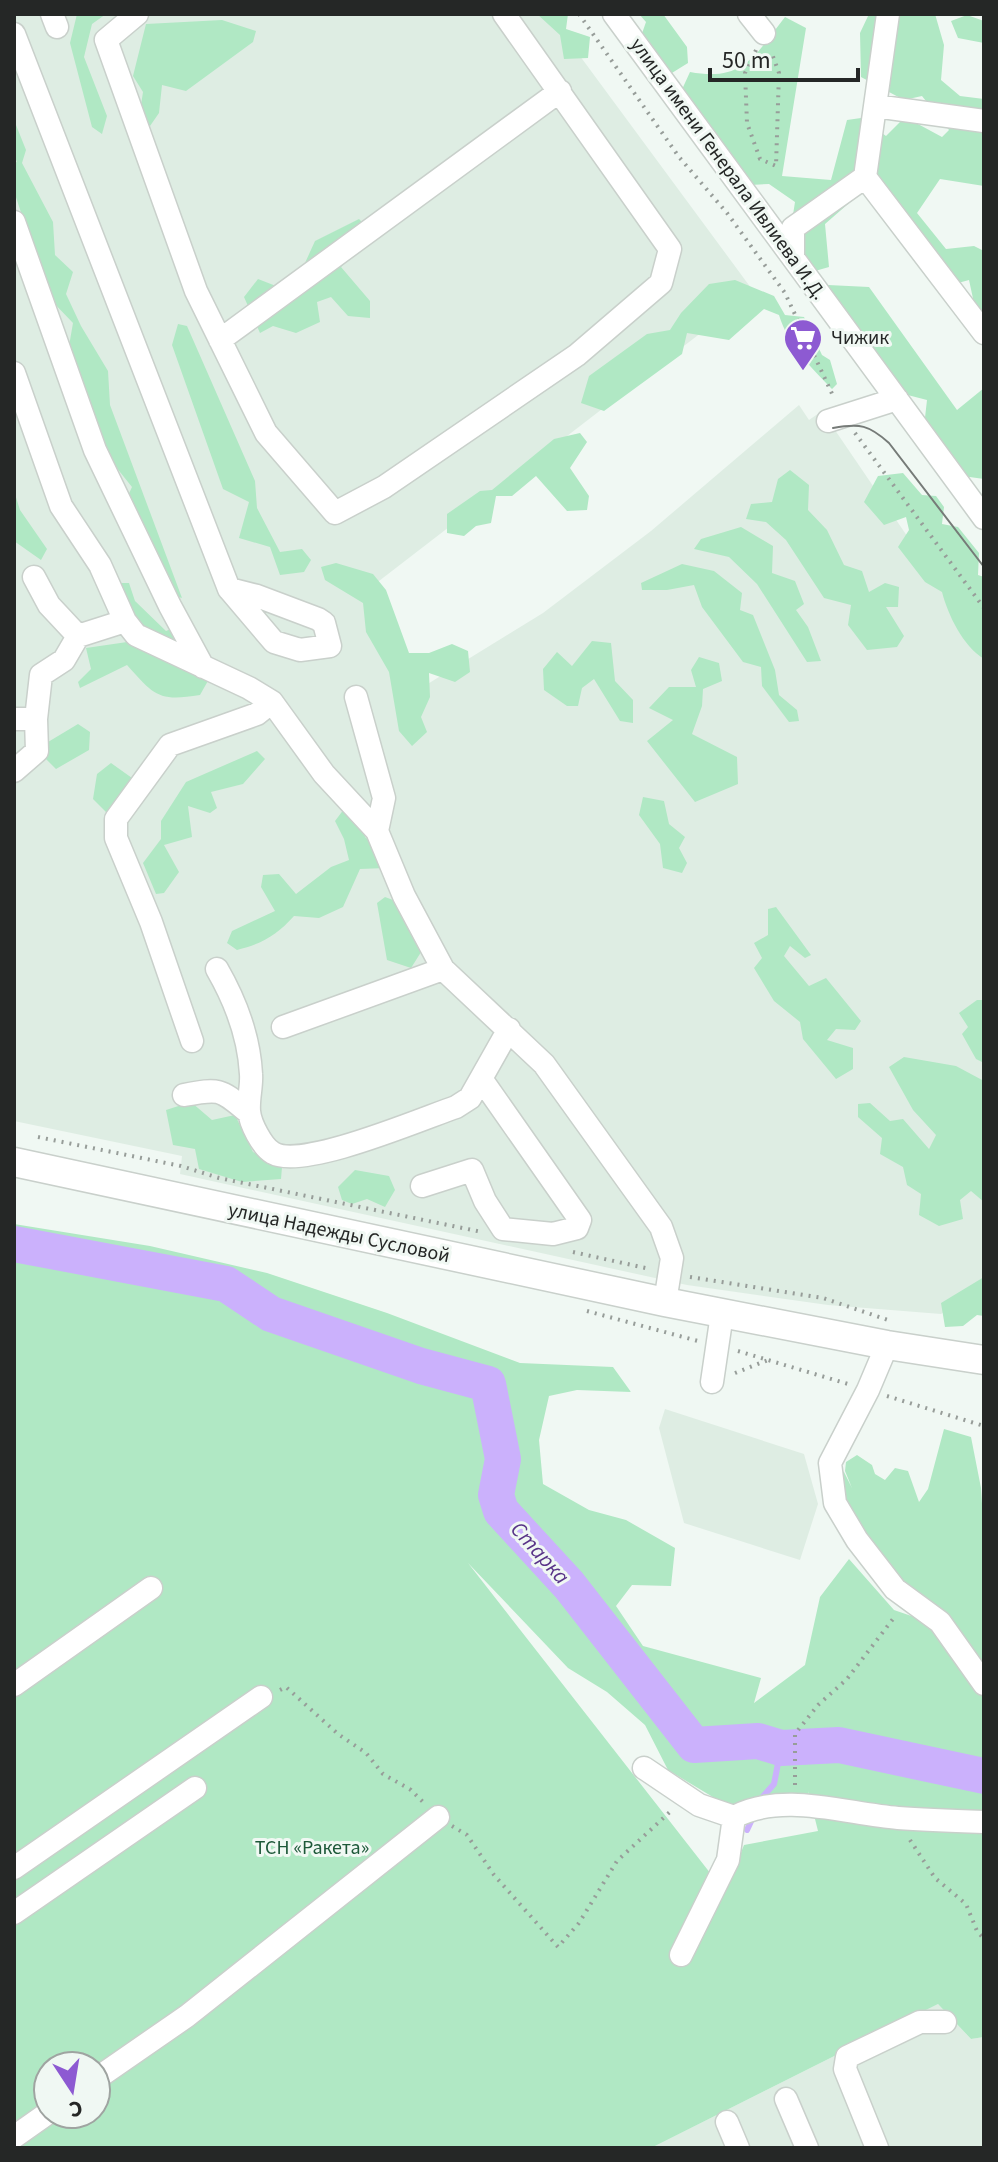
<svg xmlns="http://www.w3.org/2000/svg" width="998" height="2162" font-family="'Source Sans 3',sans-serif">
	<rect width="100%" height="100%" fill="#f0f8f3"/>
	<!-- built -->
	<path fill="#deede3" d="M14,14H549L754,292L366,591L413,693L543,613L651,531L799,405L809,420L822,411L984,649V1286L941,1314L828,1305L687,1285L180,1174L182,1156L14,1121Z
		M665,1409L804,1454L818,1504L800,1560L684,1523L659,1428Z
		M938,2004L971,2039L984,2037V2148H651Z"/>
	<!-- green -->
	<path fill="#b0e8c4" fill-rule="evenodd" d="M77,14H106L92,24L84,57L107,116L102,134L92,127L70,43Z
		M537,14H568L566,29L590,37L588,58L564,59L560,35Z
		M639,14H663L687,47L688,63L667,76L639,42L646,22Z
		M869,14H935L944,45L941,80L960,96L984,99V186L940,179L917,213L946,249L974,246L984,251V323L977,317L969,280L936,289L899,238L859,173L856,197L825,224L829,267L815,271L789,240L795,202L769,184L750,185L679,96L690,72C744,82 755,55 785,17L806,28L782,176L831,180L847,120L861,118L886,136L905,117L942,137L949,130L922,96L904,100L861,77L860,33Z
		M967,15L984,21V43L958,38L951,21Z
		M222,20L256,31L253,42L186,91L162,85L159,113L150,126L139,118L143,92L133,76L146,24Z
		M14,120L26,150L22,163L53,222L55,255L73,272L66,294L81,326L108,371L110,405L182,598L170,594L162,562L152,554L125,502L132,487L104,452L69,346L73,323L49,298L14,191V166L17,161L14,159Z
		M359,219L373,233L341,267L370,301V318L348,316L331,297L317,302L320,322L296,333L273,326L260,333L244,297L258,279L276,286L305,263L315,241Z
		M735,280L774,296L785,315L804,317L822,355L830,360L837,384L832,389C810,366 788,345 779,315L764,309L729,340L687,333L682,354L604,411L581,403L589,376L647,334L670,330L681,313L709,284Z
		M828,285L869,287L957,410L984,388V479L948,474L922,444L927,400L896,392L824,295Z
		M178,324L187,326L255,481L257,508L280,552L302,549L311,560L304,572L280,575L270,547L239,538L249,502L223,489L172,345Z
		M580,433L587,442L570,468L589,496L587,510L567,511L536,476L512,496H496L491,523L476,526L464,536L447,533V514L480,491L492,490L554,439Z
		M790,470L809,485L808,510L827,530L844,565L862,571L869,592L885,583L899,587L898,607H886L904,636L897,647L867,650L848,625L851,605L824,598L786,540L766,522L746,519L751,504L772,502L778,479Z
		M903,473L922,495L936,496L944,507L942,524L958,527L979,553L978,575L984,577V659C963,646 948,615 942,592L925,582L898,547L909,530L906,517L884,525L864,502L878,476Z
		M14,491L20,510L47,549L41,560L14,541Z
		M741,527L773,546L772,573L795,581L804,604L796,610L808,627L821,661L807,662L757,584L729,557L694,549L701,539Z
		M336,563L373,574L386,590L409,653H429L452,644L468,651L470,672L455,682L429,673L430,697L421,717L427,732L412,746L399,731L389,672L366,632L363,603L325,580L321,567Z
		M682,564L714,571L742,593L740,610L753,615L775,670L779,695L797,710L799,721L789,722L762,686L761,667L743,662L702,607L694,585L667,590H642L641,583Z
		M118,583H129L135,601L166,631L186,623L209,679L200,695C158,702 154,695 127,665L80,688L78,682L91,669L86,648L134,641Z
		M592,641L611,643L615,681L633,700V723L620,721L594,679L582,688L578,706H567L544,690L543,669L557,652L572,666Z
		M699,657L719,663L722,681L703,689L702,706L692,734L737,757L738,784L695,802L647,741L673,720L649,708L669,687H696L691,670Z
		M78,724L90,732L89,750L56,769L44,757L48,742Z
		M257,751L265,759L243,784L211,792L217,808L210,813L188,806L192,837L164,845L179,872L164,893L156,894L143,863L161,839V821L186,782Z
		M111,763L132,778L133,806L111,817L93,799L97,774Z
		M643,797L664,801L669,824L685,837L679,848L687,863L682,873L663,868L660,844L639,815Z
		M344,809L362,811L365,837L380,850L386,868L360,869L343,907L319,918L294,916C277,935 262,944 237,950L227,943L232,931L275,911L261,887L263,875L279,874L296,894L331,867L349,860L344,839L335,821Z
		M385,897L401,903L423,949L411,968L387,960L377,903Z
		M776,907L811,955L805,958L790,946L784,956L809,986L826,978L861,1021L855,1030L836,1029L827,1040L853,1048V1069L836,1079L803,1039L800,1022L774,1001L754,968L762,958L754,943L768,935V909Z
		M977,1000H984V1063L976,1059L962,1034L968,1027L959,1013Z
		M904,1057L956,1066L984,1081V1202L971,1191L960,1200L963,1219L939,1226L919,1215L921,1194L907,1185L903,1167L880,1154L882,1138L858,1117V1104L870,1103L890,1121L903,1119L929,1149L936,1135L913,1110L889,1067Z
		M191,1102L212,1120L235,1115L253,1152L282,1167L281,1179L242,1182L199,1169L195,1149L173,1145L166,1110Z
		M355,1170L389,1176L395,1190L385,1207L367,1199L352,1204L342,1200L338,1187Z
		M14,1224L150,1246L267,1273L387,1313L520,1363L613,1367L631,1392L577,1390L549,1396L539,1440L543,1484L589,1510L626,1520L675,1548L671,1586L632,1585L616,1606L643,1646L761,1678L754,1703L805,1665L820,1597L849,1559L894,1610L923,1620L838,1501V1468L844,1472L852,1488L845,1471L846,1462L857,1455L872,1465L875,1474L885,1480L895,1468L908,1471L919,1502L928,1489L944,1429L971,1437L981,1488L984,1534V2037L971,2039L938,2004L651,2148H14ZM468,1563L568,1668L607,1692L645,1725L668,1770L736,1811L810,1806L808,1791L818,1831L744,1845L725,1892ZM48,2066H96V2114H48Z
		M984,1277V1316L977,1315L963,1326L945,1327L941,1303Z"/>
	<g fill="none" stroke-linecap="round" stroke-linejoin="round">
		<!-- stream -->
		<path stroke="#cbb1fc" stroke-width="6" d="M759,1801L774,1784L781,1748
			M747,1830L754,1815"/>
		<!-- river -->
		<path stroke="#cbb1fc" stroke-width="36" d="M14,1244L226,1284L271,1314L421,1366L488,1384L503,1459L496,1495L501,1511L569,1585L694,1745L758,1741L781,1748L839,1745L984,1776"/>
		<!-- minor casing -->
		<g stroke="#c9d0cb" stroke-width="25">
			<path id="minor" d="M52,14L57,27
				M137,14L106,40L196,291L266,433L335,513L384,487L577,355L661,283L670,249L504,14
				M614,14L984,518
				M749,14L764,33
				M14,34L229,589L274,642L300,650L330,646L324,623L318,619L257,596L229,589
				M875,106L984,121
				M865,177L984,333
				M14,222L95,450L170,606L203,667
				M793,256V228L865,177L888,14
				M220,340L560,91
				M14,373L61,506L100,565L125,621L136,635L249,688L272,702L324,774L377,831L404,896L443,969L544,1064L661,1227L672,1258L665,1302
				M828,421L897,399
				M34,577L49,605L78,636L125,621
				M356,697L384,798L377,831
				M14,719H36
				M14,771L37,751L36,719L41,675L64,660L78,636
				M217,969C236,1002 249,1036 251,1074C252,1086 248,1098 249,1111C250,1123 262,1147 273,1153C302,1170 421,1119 456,1107L470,1098L509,1029
				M283,1027L443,969
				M192,1041L151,922L116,838V819L170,745L257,714L272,702
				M184,1095C221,1088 220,1089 249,1113
				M422,1186L472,1170L485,1201L503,1229L553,1234L577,1228L580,1220L482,1080
				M887,1345L868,1390L830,1463L835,1503L857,1540L895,1589L940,1622L984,1684
				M712,1382L722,1314
				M14,1685L151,1588
				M644,1768L699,1805L734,1817
				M14,1868L261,1697
				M14,1913L195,1788
				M681,1955L728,1860L734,1817C783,1791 846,1814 898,1818C926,1820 955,1821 984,1822
				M96,2079L187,2016L438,1817
				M786,2099L807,2148
				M727,2122L738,2148
				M14,2137L48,2113
				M877,2148L845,2069L847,2057L920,2022H945"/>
		</g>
		<!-- major casing -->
		<g stroke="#c9d0cb" stroke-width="31">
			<path id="major" d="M14,1162L665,1302L887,1345L984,1360"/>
		</g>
		<!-- path -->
		<path stroke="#979d99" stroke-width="4" stroke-dasharray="2 6" stroke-linecap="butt" d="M579,14L679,157L727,213L785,293L834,398
			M756,50L745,73L747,123L760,159L776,166L779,73L771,51
			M855,433L984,608
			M38,1137L181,1166L219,1178L482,1232
			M573,1252L650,1269
			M690,1277L823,1298L888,1320
			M587,1311L698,1341
			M738,1351L848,1384
			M735,1373L768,1360
			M887,1396L984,1426
			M280,1690L286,1687L338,1734L366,1753L383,1774L411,1790L424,1803
			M795,1785V1734L818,1705L847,1679L896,1615
			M452,1826L467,1835L494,1875L558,1947L579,1923L617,1861L673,1809
			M910,1840L935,1878L966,1904L977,1931L984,1939"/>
		<!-- minor -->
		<use href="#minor" stroke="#fff" stroke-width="22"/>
		<!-- major -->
		<use href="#major" stroke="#fff" stroke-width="28"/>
		<!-- tram -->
		<path stroke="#767b78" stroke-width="2" d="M833,428C860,423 869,425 889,443L984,567"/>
	</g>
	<!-- icons -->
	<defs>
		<g id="supermarket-pin" transform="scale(2)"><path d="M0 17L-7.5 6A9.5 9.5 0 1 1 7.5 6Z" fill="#8d5ad2" stroke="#f0f8f3"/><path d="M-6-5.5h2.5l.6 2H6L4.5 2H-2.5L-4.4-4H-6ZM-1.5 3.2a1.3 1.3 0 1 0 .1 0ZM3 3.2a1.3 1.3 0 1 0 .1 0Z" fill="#fff"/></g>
	</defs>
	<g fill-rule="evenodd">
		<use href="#supermarket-pin" x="803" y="338"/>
	</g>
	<g text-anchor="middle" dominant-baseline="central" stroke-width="6" stroke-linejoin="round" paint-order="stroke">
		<!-- street labels -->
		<g font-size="20" fill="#252726" stroke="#f0f8f3">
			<text transform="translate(728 169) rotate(54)">улица имени Генерала Ивлиева И.Д.</text>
			<text transform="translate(339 1233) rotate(12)">улица Надежды Сусловой</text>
		</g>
		<!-- poi labels -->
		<g font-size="20" fill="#252726" stroke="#f0f8f3" text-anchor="start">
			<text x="831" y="338">Чижик</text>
		</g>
		<!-- park labels -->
		<g font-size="20" fill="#1c5838" stroke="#f0f8f3">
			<text x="312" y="1848">ТСН «Ракета»</text>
		</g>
		<!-- water labels -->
		<g font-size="22" font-style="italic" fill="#583388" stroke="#f0f8f3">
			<text transform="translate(540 1553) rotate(48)">Старка</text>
		</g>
	</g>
	<!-- border -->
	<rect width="998" height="2162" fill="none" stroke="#252726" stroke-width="32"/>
	<!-- north arrow -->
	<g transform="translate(72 2090) rotate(168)"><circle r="38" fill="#f0f8f3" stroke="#9fa4a1" stroke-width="2"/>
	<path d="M0-6L14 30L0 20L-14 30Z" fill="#8d5ad2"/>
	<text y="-12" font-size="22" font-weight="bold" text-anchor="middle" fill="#252726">С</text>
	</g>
	<!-- scale -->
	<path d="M710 68v12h148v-12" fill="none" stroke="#252726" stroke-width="4"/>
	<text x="722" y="68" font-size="24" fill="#252726" stroke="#f0f8f3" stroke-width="6" paint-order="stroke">50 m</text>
</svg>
